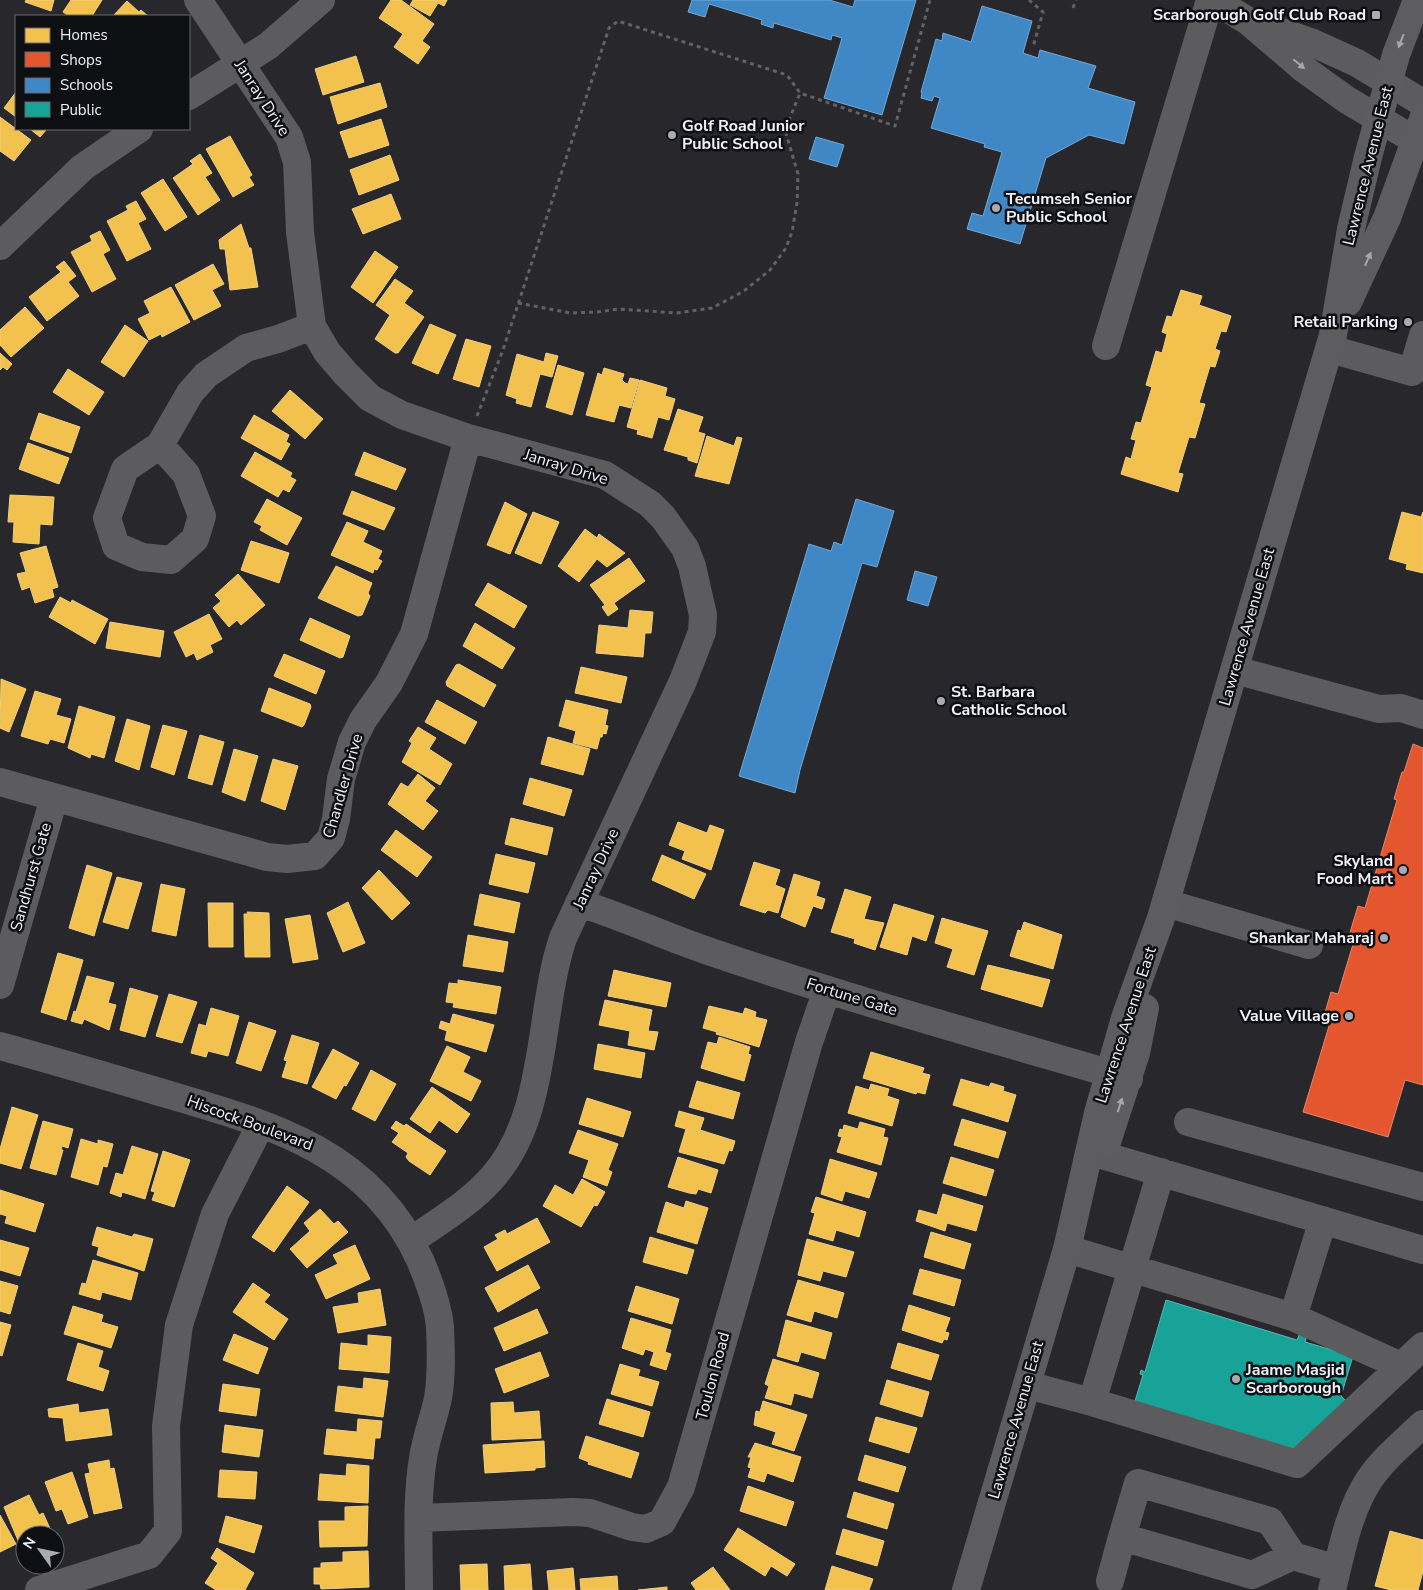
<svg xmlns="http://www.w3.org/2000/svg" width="1423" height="1590" font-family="'Nunito Sans',sans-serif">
	<rect width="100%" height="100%" fill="#27272c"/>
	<!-- homes -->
	<path fill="#f2c14e" stroke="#f1cf81" d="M26,0H54L51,11L25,2Z
		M71,0H102L92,16H69L63,12Z
		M391,0H401L434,24L422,41L430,47L418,64L394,47L403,34L379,18Z
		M413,0H447L444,6L438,3L430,16L410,5Z
		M127,1L139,12L141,10L148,16H113Z
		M356,56L364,82L323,95L315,69Z
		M380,83L387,107L338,124L330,97Z
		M16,92V117L4,108Z
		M0,117L31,140L14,161L0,151Z
		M381,119L389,145L349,158L340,132Z
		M30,129H47L40,137Z
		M230,136L252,175L249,177L254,185L233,197L206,149Z
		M200,154L212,173L205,177L220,200L198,215L173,178L193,164L190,161Z
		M390,155L399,180L359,195L350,170Z
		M163,179L187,217L165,231L141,193Z
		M391,194L401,219L363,234L352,209Z
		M136,201L146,219L138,223L151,249L127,261L107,221L128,210L126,206Z
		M241,224L249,248H251L258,287L230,290L225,249H220L219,240Z
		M100,231L110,250L103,254L116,279L92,292L71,252L92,241L90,236Z
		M375,251L398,267L373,303L351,287Z
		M64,261L76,276L68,282L79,296L47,321L29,297L61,272L56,267Z
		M213,264L224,284L212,290L221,306L194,320L175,285Z
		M395,279L413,291L404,303L424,317L398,353H395L375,339L390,315L376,305Z
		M171,287L190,322L162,337L161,334L149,340L138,319L150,313L144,301Z
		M1181,290L1202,296L1199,305L1231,316L1226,332L1221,331L1215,349L1220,351L1215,367L1210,366L1199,403L1205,404L1195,438L1189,437L1178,473L1183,474L1178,492L1121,474L1126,457L1131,459L1136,440L1131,439L1136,422L1141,423L1152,387L1146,385L1156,351L1162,353L1167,334L1162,332L1167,316L1172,317Z
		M25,307L44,328L11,357L0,345V330Z
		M430,324L456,335L438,374L412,363Z
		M125,325L148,341L124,377L101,362Z
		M466,339L491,346L479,387L453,379Z
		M0,353L12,364L7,370L3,367L0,370Z
		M546,353L558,356L552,377L540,374L531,407L516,403L517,399L506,395L517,354L544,362Z
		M558,365L584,373L572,415L546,407Z
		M604,368L624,374L622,380L625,383L628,384L630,378L639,380L631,408L619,405L614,422L586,415L598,373L602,375Z
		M68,369L104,392L89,415L53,392Z
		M640,380L667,388L665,396L675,399L669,420L658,417L652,438L637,434L638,430L627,427Z
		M290,390L323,419L305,439L272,411Z
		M678,409L703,417L698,432L705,434L697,463L688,460V457L664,450Z
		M39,413L80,427L71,453L30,439Z
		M254,415L289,435L286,442L290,444L281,460L241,438Z
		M707,436L734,446L737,437L742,438L729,484L695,476Z
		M28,443L69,458L59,484L19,469Z
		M255,452L292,473L290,477L296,480L289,492L283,489L278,497L241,476Z
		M364,452L406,469L396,490L355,475Z
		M352,491L395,508L384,530L343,514Z
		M10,495L54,497L52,525L40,524L39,544L13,542L14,522H8Z
		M267,499L302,518L287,545L260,530L262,526L254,522Z
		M505,502L527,514L510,554L487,545Z
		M533,512L559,522L541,564L515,553Z
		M1402,512L1421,517L1423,512V573L1406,569L1407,564L1389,559Z
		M347,522L368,531L363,542L382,551L378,559L382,561L377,570L374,569L373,573L331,555Z
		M585,529L597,538L599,534L625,553L607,567L597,559L579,582L558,566Z
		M251,541L289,553L279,583L241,570Z
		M46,546L58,587L52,589L54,597L35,603L30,587L22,590L17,574L26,572L20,553Z
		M629,558L645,581L614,603L618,609L608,616L602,607L605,605L590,585Z
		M336,566L372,583L368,593L370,596L362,615L358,616L318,598Z
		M238,574L265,605L241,625L237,620L229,627L213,608L221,601L215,595Z
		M488,583L527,606L514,628L475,605Z
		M60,597L71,603L72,600L108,619L95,644L49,617Z
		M630,610L653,612L651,633H645L643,657L596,653L599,625L628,628Z
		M209,614L222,639L210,645L213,652L197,660L194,653L186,657L174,632Z
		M310,618L350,636L343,657L340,658L300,640Z
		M110,622L164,631L160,657L106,648Z
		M475,623L515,648L502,669L463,646Z
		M284,654L325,671L316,694L274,676Z
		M459,664L496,685L484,707L447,686L446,682L456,665Z
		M581,667L627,677L621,703L575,693Z
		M1,679L26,689L9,732L0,728Z
		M269,688L310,704L311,707L304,725L302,727L261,711Z
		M35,691L61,699L56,715L71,719L64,743L50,739L48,744L21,736Z
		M437,700L477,722L465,744L425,722Z
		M566,700L608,710L605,725L608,726L606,734L603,733L602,737H600L597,749L573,743L576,731L559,726Z
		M79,706L115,717L104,758L91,754L90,758L68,748Z
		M127,719L150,726L139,770L115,761Z
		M163,725L187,731L174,775L151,767Z
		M418,727L436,738L429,749L452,764L440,785L402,762L412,743L409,741Z
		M200,735L224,742L212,785L188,778Z
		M548,737L590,749L583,775L541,764Z
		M234,749L258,756L245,801L222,792Z
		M273,759L298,766L285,810L261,801Z
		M418,774L435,788L425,801L438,811L423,830L388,804L401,783L408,787Z
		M530,778L572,790L564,816L523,804Z
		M511,818L553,828L547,855L505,844Z
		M678,822L707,833L710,825L724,830L711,870L682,859L685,851L669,845Z
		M396,830L432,857L417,877L381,850Z
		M496,854L535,863L528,893L489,884Z
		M662,855L706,874L694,899L652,880Z
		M754,862L780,870L775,885L785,889L778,913L768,910L765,913L740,905Z
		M87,865L112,873L94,936L69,928Z
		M379,870L410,903L392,920L362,888Z
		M794,874L820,882L816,896L825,899L822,909L813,906L805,927L781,917Z
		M117,877L142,883L128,929L103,922Z
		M161,884L185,889L176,936L152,931Z
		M845,889L871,897L864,919L884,923L875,950L854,943L855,939L831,932Z
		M480,894L520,903L514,933L474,925Z
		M348,902L365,943L343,952L327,913Z
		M208,903H233V947H209Z
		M894,904L934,916L926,941L912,936L907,955L880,947Z
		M247,912L269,913L270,957H245L244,914H248Z
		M310,915L318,959L293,963L285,919Z
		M942,918L988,931L974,975L947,967L953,949L935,943Z
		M1024,922L1062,935L1053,969L1010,956L1018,930L1021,931Z
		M468,935L508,942L503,972L463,966Z
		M58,953L83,960L66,1020L41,1012Z
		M988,965L1050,980L1042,1007L981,989Z
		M614,970L671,983L666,1007L608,996Z
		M87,976L114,983L108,1003L116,1005L109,1030L84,1019L82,1024L71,1021L74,1011L76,1012Z
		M458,980L501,987L496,1014L453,1007L454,1003L446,1002L449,983L458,984Z
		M130,988L158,996L145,1037L120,1030Z
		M169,994L197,1002L182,1043L156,1036Z
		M605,1000L652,1010L648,1031L658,1032L654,1050L628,1045L630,1031L599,1025Z
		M709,1006L743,1014L745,1008L756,1012L755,1017L767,1020L759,1047L716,1034L717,1032L703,1028Z
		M211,1008L239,1016L228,1056L208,1051L206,1057L191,1053L199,1024L206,1026Z
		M453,1014L494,1025L486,1052L445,1040L447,1031L439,1028L441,1021L450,1024Z
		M249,1022L276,1031L261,1071L236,1063Z
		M292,1035L319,1043L307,1084L282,1077L287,1061L284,1060Z
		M719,1037L750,1047L748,1054L751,1055L744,1081L701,1068L708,1042L717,1044Z
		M598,1044L645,1053L641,1078L594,1069Z
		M447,1046L470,1057L463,1072L481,1081L471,1101L430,1081Z
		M333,1049L359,1063L346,1086L344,1085L336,1099L312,1087Z
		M871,1052L924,1068L922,1073L930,1075L925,1094L917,1092L916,1094L863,1078Z
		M371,1070L396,1084L375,1121L352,1109Z
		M961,1079L989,1087L991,1083L1004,1087L1003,1091L1016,1095L1008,1122L953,1105Z
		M697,1081L740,1093L733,1119L689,1107Z
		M871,1084L889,1089L887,1096L899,1100L892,1126L848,1113L856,1086L869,1090Z
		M432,1087L470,1114L457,1133L439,1120L430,1133L410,1119Z
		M587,1098L631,1112L623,1137L579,1124Z
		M12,1107L38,1115L21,1169L0,1163V1149Z
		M679,1111L704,1118L700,1130L735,1141L732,1151L729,1150L724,1164L679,1152L686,1129L675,1126Z
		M962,1119L1006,1132L998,1158L954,1145Z
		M43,1121L73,1129L68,1148L62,1146L61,1150H63L56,1175L30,1168Z
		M396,1121L404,1126L406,1124L446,1151L430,1175L409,1161L406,1157L408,1153L392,1142L399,1133L391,1128Z
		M860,1122L885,1129L883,1137L888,1138L881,1165L837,1152L842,1137L838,1136L840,1129L843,1130L844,1125L858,1129Z
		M578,1130L618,1144L608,1170L612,1172L607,1186L583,1177L589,1160L569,1153Z
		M81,1139L98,1144V1140L113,1144L107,1167L103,1166L98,1185L71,1177Z
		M132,1146L158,1154L145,1199L122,1192L121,1197L110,1193L116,1173L123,1175Z
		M163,1151L190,1160L174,1207L152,1200L155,1192L151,1191Z
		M678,1157L718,1170L711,1193L698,1189L696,1194L689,1193L668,1187Z
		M951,1157L994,1170L986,1196L943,1183Z
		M830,1159L877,1173L869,1198L845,1191L842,1201L821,1194Z
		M582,1179L605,1192L597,1206L594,1205L581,1227L543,1206L555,1185L573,1195Z
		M287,1186L309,1202L274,1252L252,1237Z
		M0,1190L44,1204L35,1232L5,1223L7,1216L0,1214Z
		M943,1194L983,1206L976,1231L947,1223L945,1231L916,1221L919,1210L937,1215Z
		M816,1197L866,1212L859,1237L836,1230L833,1241L809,1234L815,1213L811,1212Z
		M686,1201L708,1208L697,1244L657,1232L666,1202L684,1208Z
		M320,1209L334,1224L338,1221L348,1232L307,1268L290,1249L310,1231L304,1223Z
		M537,1218L550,1242L497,1271L484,1247L498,1239L495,1235L505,1230L507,1234Z
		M97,1227L132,1237L134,1234L153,1239L144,1271L97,1255L99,1247L92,1245Z
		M931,1232L971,1244L964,1269L924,1257Z
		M650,1237L694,1250L687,1274L643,1262Z
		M807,1239L854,1252L846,1277L823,1271L820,1281L798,1275Z
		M0,1240L29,1248L20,1276L0,1270Z
		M355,1245L370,1279L326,1299L315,1275L338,1264L333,1255Z
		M93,1260L138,1273L131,1300L102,1292L100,1300L79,1294L82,1283L86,1284Z
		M528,1265L540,1288L498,1312L485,1288Z
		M920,1269L961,1280L954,1306L913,1294Z
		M798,1280L844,1293L837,1318L814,1311L811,1322L787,1315Z
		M0,1281L18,1286L10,1314L0,1311Z
		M253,1283L270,1295L264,1302L288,1319L274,1340L233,1312Z
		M636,1286L679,1299L672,1324L628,1311Z
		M380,1289L386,1325L338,1333L333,1307L359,1303L358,1293Z
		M909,1305L950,1318L945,1332L949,1333L947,1340L944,1339L942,1343L902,1330Z
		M73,1306L103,1315L101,1322L118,1327L111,1348L64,1334Z
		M537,1309L548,1333L504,1351L494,1328Z
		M631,1318L671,1330L665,1352L671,1354L666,1370L650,1365L654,1352L645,1349L643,1355L622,1348Z
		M786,1320L832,1333L825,1359L801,1352L798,1362L777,1356Z
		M0,1322L11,1325L2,1356L0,1355Z
		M234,1334L268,1348L258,1374L223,1360Z
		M368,1335L391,1337L389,1373L339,1369L341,1343L368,1346Z
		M78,1343L103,1351L98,1367L109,1371L103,1391L67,1380Z
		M898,1343L939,1355L931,1380L891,1368Z
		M540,1352L549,1376L504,1393L495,1369Z
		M773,1359L819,1373L812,1398L794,1393L791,1405L765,1398L769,1386L765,1384Z
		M620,1364L640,1370L638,1376L659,1382L652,1406L611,1394Z
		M364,1378L388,1381L383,1417L335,1411L338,1386L363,1389Z
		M887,1380L929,1392L922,1417L880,1404Z
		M223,1384L260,1389L256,1416L219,1411Z
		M607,1399L650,1412L643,1437L599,1424Z
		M763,1401L807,1415L794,1451L772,1444L776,1432L754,1425L756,1411L760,1412Z
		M513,1402L514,1413L539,1411L541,1438L492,1440L491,1403Z
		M78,1404L79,1413L108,1409L112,1435L66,1441L63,1418L49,1417L48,1409Z
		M876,1417L917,1428L909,1453L869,1441Z
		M358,1419L382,1421L380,1438H375L373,1459L324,1454L327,1429L357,1432Z
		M225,1425L263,1430L259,1457L222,1452Z
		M586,1436L639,1453L631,1478L588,1464L589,1462L579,1458Z
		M544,1441L545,1467L535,1468V1470L485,1473L483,1445Z
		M755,1443L801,1457L793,1482L767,1473L764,1482L748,1477L751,1468L748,1467L751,1457H748Z
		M865,1455L906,1467L898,1492L858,1480Z
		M109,1460L110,1469L114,1468L122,1508L94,1514L85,1474L90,1473L88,1464Z
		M347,1464L369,1466L368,1503L318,1500L320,1474L346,1476Z
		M220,1470L257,1472L255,1499L218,1497Z
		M72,1472L88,1517L68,1524L62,1509L56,1511L45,1482Z
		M748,1486L794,1502L786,1526L740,1511Z
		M854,1492L894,1504L887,1529L847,1517Z
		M29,1495L39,1515L43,1513L52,1533L25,1535V1543L20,1545L4,1507Z
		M368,1506L367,1546L320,1547L319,1521H345V1507Z
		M0,1515L16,1544L0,1552Z
		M226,1516L262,1526L254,1553L219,1542Z
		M738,1528L795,1564L787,1576L771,1566L765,1576L724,1550Z
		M843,1529L884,1541L877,1566L836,1554Z
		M1390,1531L1423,1540V1571L1418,1590H1391L1375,1586Z
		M217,1548L254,1573L245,1590H216L205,1583L218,1563L211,1558Z
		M368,1551L369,1587L321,1589L320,1584H314V1568H321V1563L343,1562V1552Z
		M487,1564L488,1590H461L460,1565Z
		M530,1564L532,1590H505L504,1566Z
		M832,1566L873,1579L869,1590H825Z
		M713,1567L730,1590H696L691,1583Z
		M573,1568L575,1590H549L547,1571Z
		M617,1576L618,1590H581L580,1579Z
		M667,1587V1590H638Z"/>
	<!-- shops -->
	<path fill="#e4572e" stroke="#e8856b" d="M1413,744L1423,748V1085L1405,1080L1388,1137L1303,1112L1329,1026L1322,1023L1331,992L1338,994L1354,941L1348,939L1358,906L1365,908L1397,800L1394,799L1402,772H1404Z"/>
	<!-- schools -->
	<path fill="#3f88c5" stroke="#74a8d4" d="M692,0H829L853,7L855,0H916L882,115L824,98L842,38L832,35L831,40L774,23L773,28L761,24L762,20L709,4L705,17L688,12Z
		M982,6L1032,21L1023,53L1038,58L1040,50L1096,66L1088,88L1135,102L1124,144L1089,135L1046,158L1020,244L967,229L972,213L983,216L1002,152L984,147L985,144L931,128L940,98L934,96L932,101L921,98L922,93L921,92L936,39L942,41L943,33L971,42Z
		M816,137L844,145L837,167L809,159Z
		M856,499L894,511L877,567L862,563L800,770L795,793L739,776L809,544L831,551L834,542L842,545Z
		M915,571L937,577L928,606L907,600Z"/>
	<!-- public -->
	<path fill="#17a398" stroke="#58bab5" d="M1166,1300L1297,1340L1300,1333L1307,1335L1305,1342L1353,1356L1341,1396L1350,1405L1302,1452L1135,1401L1143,1375L1140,1374L1141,1370L1145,1372Z"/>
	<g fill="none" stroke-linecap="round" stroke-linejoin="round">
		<!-- path -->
		<path stroke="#626265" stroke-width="3" stroke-dasharray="4 4" stroke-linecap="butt" d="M1029,0L1043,12L1033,47
			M1073,8L1076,0
			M518,303L570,313L598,312L618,309L677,313L712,308L744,291L770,270L786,248L792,232L797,203L798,174L785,130L800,93
			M477,416L503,350L609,28L618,21L787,75L800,93L895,126L930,0"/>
		<!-- minor -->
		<path stroke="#5c5c5e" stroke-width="28" d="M198,0L289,137L297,162L300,232L312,326L327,352L346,374L370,398L402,415L468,438L605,475L650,504L663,517L685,548L692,566L703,615L702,632L683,681L563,938C538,1012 548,1116 492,1178C469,1204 439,1221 411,1241
			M1214,0L1248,21L1304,69L1347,100L1423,145
			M1262,25L1313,43L1357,63L1423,103
			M189,96L268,46L321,0
			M0,246L83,167L139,129
			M1106,346L1210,0
			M1330,349L1412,372L1423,335
			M160,445L186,474L202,516L195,539L171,560L142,557L116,546L107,518L125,469L160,445L190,393L206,375L246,348L278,339L312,326
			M1235,670L1379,709L1401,708L1423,715
			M0,782L267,857L287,859L315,856L331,838L336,819L341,779L352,742L363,720L389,683L414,634L468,438
			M579,903C624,917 666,937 711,952C849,999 989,1038 1129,1079
			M1166,903L1309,945
			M0,985L54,798
			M0,1046C55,1061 109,1077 163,1093C269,1124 371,1151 420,1260C429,1281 438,1305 440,1327C441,1350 442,1375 438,1398C434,1418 426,1437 423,1458C416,1501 419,1546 419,1590
			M1188,1122L1423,1187
			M1102,1155L1423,1250
			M1067,1249L1293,1317L1323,1220
			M1293,1317L1401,1366
			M1027,1385L1092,1402L1297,1464L1423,1346
			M1092,1402L1161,1172
			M419,1518L573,1512L590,1513L632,1527L646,1529L662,1522L681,1487L809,1042L827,990
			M1293,1556L1252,1575L1122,1537L1138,1483L1270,1521L1293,1556L1337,1569
			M1110,1581L1122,1537
			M39,1590L149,1555L168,1531L166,1426L179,1325L215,1214L261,1124
			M1332,1590C1341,1554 1348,1512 1369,1480C1383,1459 1404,1442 1423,1424"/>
		<!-- major -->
		<path stroke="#5d5d60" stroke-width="28" d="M1348,302L1387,218L1423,119
			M1107,1142L1136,1053L1145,1008
			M966,1590L1067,1249L1098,1113L1125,1018L1161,918L1333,335L1351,229L1368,157L1396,55L1417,0"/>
	</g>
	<!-- one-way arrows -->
	<defs><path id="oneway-solid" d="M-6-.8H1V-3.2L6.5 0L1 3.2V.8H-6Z" transform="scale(1.25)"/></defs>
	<g fill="#a6a7ac">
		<use href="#oneway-solid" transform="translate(1401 41) rotate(111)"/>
		<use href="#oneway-solid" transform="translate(1368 259) rotate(-66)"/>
		<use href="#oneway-solid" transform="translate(1120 1105) rotate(-72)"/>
	</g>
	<use fill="#a6a6ab" href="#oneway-solid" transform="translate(1299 64) rotate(40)"/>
	<!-- markers -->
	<g fill="#aaaab1" stroke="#0e0f13" stroke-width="2">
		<rect x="1371" y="10" width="10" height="10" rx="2.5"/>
		<circle cx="672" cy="135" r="5"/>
		<circle cx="996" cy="208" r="5"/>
		<circle cx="1408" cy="322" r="5"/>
		<circle cx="941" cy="701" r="5"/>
		<circle cx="1403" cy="870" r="5"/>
		<circle cx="1384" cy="938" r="5"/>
		<circle cx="1349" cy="1016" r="5"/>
		<circle cx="1236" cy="1379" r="5"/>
	</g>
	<g text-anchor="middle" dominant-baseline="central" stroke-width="5" stroke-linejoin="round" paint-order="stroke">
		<!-- poi labels -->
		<g font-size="16" font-weight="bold" fill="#f0f1f8" stroke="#0e0f13" text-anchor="end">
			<text x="1366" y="15">Scarborough Golf Club Road</text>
			<text x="682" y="126" text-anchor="start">Golf Road Junior<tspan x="682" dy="18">Public School</tspan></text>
			<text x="1006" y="199" text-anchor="start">Tecumseh Senior<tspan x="1006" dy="18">Public School</tspan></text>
			<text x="1398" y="322">Retail Parking</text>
			<text x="951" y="692" text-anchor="start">St. Barbara<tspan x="951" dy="18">Catholic School</tspan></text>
			<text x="1393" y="861">Skyland<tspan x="1393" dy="18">Food Mart</tspan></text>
			<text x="1374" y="938">Shankar Maharaj</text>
			<text x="1339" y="1016">Value Village</text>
			<text x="1246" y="1370" text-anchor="start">Jaame Masjid<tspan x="1246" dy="18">Scarborough</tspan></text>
		</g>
		<!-- street labels -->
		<g font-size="16" fill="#f0f1f8" stroke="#0e0f13">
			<text transform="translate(262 98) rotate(57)">Janray Drive</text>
			<text transform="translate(1368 166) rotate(-76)">Lawrence Avenue East</text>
			<text transform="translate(566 467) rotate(17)">Janray Drive</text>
			<text transform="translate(1247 627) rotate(-74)">Lawrence Avenue East</text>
			<text transform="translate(343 786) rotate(-74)">Chandler Drive</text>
			<text transform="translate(596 869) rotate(-65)">Janray Drive</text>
			<text transform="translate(31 877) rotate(-74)">Sandhurst Gate</text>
			<text transform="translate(852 997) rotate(17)">Fortune Gate</text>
			<text transform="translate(1126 1025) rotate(-72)">Lawrence Avenue East</text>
			<text transform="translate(250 1123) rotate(20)">Hiscock Boulevard</text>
			<text transform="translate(713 1376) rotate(-75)">Toulon Road</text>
			<text transform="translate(1016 1420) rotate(-74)">Lawrence Avenue East</text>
		</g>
	</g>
	<!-- legend -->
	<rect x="15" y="15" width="175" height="115" fill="#0e0f13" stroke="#68696f"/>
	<rect x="25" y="28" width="25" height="15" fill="#f2c14e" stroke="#68696f"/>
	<text x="60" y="40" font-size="15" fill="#f0f1f8">Homes</text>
	<rect x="25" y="52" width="25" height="15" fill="#e4572e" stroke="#68696f"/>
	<text x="60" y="65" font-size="15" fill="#f0f1f8">Shops</text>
	<rect x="25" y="78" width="25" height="15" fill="#3f88c5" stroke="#68696f"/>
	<text x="60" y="90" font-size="15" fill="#f0f1f8">Schools</text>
	<rect x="25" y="102" width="25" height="15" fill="#17a398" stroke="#68696f"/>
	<text x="60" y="115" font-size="15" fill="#f0f1f8">Public</text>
	<!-- north arrow -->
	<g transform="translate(40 1550) rotate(303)"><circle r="24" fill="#0e0f13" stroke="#68696f"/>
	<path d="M0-4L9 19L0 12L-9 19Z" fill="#aaaab1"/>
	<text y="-8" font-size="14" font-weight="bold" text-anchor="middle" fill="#f0f1f8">N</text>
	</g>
</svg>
